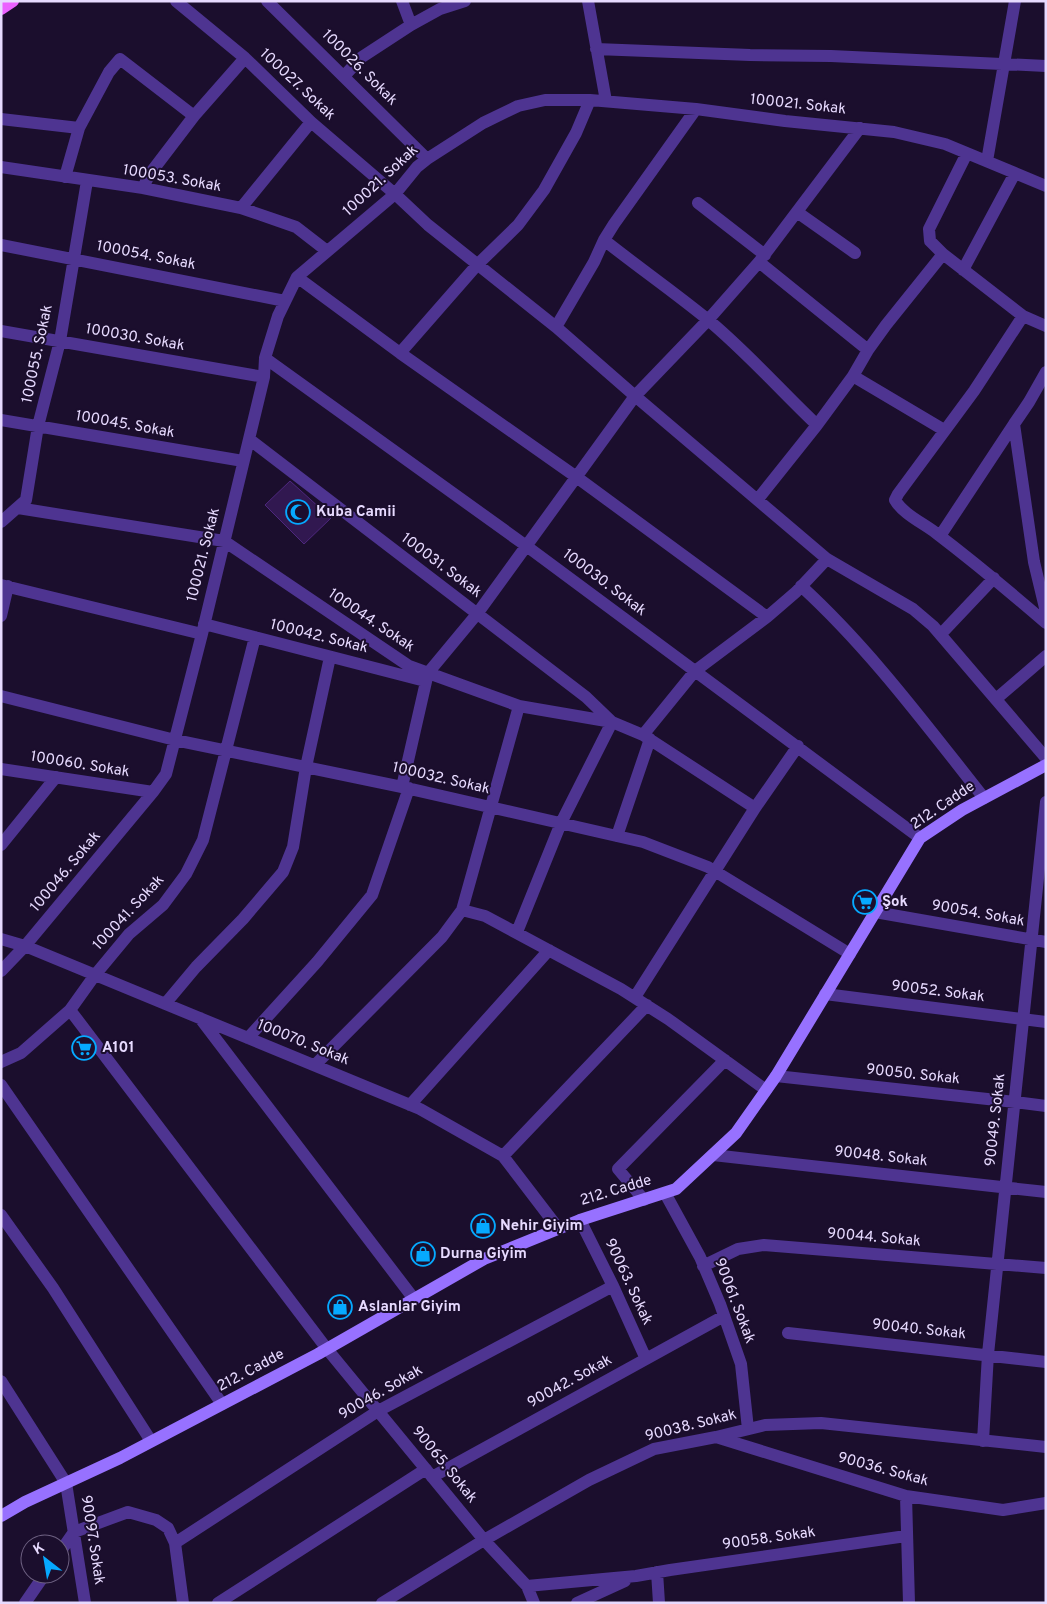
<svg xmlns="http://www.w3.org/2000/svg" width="1047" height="1604" font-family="Overpass,sans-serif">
	<rect width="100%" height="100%" fill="#1b0e2d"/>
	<!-- building -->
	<path fill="#311850" stroke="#4e277e" d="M290,481L331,518L304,544L265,505Z"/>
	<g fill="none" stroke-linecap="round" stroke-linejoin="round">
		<!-- street -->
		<path stroke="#4e3491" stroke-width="12" d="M176,1L245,58L311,122L395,194L428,225L556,327L635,396L827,559L913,609L933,626L1046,758
			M267,1L427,159
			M402,1L411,25
			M588,1L606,101
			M596,49L750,55L831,56L1046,66
			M344,76L362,57L411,25L440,9L465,1
			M696,109L614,224L604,240C638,267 674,292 707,319C747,352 780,390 817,425
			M1,119L79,128
			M967,153L929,229L930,241L943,254L1023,316L1046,326
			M987,161L1015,1
			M1,167L143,188L241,208L296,227L327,251
			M65,177L79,128L109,72L120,59L194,116
			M143,188L149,175L194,116L245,58
			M698,203L765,255
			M241,208L311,122
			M797,212L855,253
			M1,245L285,301
			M759,262L868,350
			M963,270L1015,173
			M297,277L400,353L575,476L767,617
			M1023,316L974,391L898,494L895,500C903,514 923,523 936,533C974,562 1010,592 1046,623
			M556,327L594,262L604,240
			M1,331L264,377
			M400,353L477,265L518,225L544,190L576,133L590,100
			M265,358L525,545L920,838
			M1046,372L1029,402L1014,424L1034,562L1046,612
			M853,376L944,430
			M1,420L243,461
			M249,439L586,697L612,722L561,823L517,932
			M758,499L817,425L853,376L868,350L886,325L943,254
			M18,508L224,541L409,666L519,706L612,722L643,735L755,808
			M1,522L26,500L38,426L60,341L87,181
			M940,536L1014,424
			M1,585L202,634
			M801,586C870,649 926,725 984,798
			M1,616L8,586
			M204,624L425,681
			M941,634L994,578
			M1,696L175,740L402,787L643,842L708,867L850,954
			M996,699L1046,656
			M643,735L695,671L767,617L796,592L827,559
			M1,769L153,792
			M402,787L428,673L477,614L635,396L708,320L759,262L860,128
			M617,836L650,739
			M1,845L56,777
			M462,910L485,916L621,989L668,1019L766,1090
			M875,912L1046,942
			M1,939L25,946L420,1109L503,1156L558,1228
			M1,971L25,946L153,792L166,774L202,634L264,377L265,358L278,316L297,277L395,194L417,167L427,159L483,123L518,106L545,100H590L696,109L785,121L894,132L945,144L1046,186
			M825,994L1046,1022
			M635,997L755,808L798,746
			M165,1004L196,967L243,919L283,872L293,847L306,767L330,657
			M70,1010L327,1349L484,1540L527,1586L534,1603
			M200,1018L414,1299
			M248,1038L317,962L372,895L409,788
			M1,1062L21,1053L70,1010L95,975L129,934L163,905L186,874L203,840L255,637
			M315,1065L442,937L462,910L519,706
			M776,1076L1015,1102L1046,1106
			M1,1085L222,1404
			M410,1105L549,950
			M713,1155L1046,1192
			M503,1156L647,1005
			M665,1193L700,1257L720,1304L741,1364L748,1429
			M644,1200L618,1169L725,1060
			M1,1215L53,1288L151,1441
			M580,1220L613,1286L646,1359
			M703,1266L738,1249L764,1245L1046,1268
			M788,1333L1046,1362
			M1,1381L66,1483L85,1603
			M716,1437L906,1496L1003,1510L1046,1503
			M983,1441L988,1354L1046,802
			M432,1477L724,1316
			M906,1496L909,1603
			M175,1543L378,1411L613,1286
			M60,1552L74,1532L128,1512L156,1520L168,1528L175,1543L183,1603
			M657,1572L659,1603
			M527,1586L636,1576L670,1570L906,1536
			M25,1603L45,1574
			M218,1603L426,1469
			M382,1603L484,1540L589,1480L654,1449L716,1437L765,1425L821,1423L1046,1447
			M577,1603L625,1581"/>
		<!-- secondary -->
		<path stroke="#9771ff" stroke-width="12" d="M1,1516L25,1502L120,1458L318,1354L484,1259L580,1220L676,1189L736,1133L776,1076L920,838L962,810L1046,765"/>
		<!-- primary -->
		<path stroke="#eb61ff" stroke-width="12" d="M1,9L13,1"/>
	</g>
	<!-- icons -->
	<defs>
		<g id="mosque-ring" transform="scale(1.25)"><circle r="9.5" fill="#1b0e2d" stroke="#06a9ff" stroke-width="1.5"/><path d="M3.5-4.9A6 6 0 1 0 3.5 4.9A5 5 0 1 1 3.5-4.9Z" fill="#06a9ff"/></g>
		<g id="supermarket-ring" transform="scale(1.25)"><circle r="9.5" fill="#1b0e2d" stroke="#06a9ff" stroke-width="1.5"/><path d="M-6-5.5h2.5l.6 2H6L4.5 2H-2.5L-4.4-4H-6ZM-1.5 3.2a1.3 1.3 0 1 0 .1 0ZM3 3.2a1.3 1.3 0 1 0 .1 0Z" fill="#06a9ff"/></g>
		<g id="shop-ring" transform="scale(1.25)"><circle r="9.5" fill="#1b0e2d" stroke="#06a9ff" stroke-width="1.5"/><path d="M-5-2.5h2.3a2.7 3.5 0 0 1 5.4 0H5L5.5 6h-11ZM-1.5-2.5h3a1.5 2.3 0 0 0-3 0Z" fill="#06a9ff"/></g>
	</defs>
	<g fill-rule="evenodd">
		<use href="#mosque-ring" x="298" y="512"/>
		<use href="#supermarket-ring" x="865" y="902"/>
		<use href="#supermarket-ring" x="84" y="1048"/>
		<use href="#shop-ring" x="483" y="1226"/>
		<use href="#shop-ring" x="423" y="1254"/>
		<use href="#shop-ring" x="340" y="1307"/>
	</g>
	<g text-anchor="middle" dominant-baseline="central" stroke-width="4" stroke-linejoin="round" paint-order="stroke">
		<!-- street labels -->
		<g font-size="15" fill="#e7daff" stroke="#1b0e2d">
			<text transform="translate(359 68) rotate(45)">100026. Sokak</text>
			<text transform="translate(297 85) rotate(43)">100027. Sokak</text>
			<text transform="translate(798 105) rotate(6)">100021. Sokak</text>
			<text transform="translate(172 179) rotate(10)">100053. Sokak</text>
			<text transform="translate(381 181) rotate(-43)">100021. Sokak</text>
			<text transform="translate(146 256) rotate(11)">100054. Sokak</text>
			<text transform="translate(135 338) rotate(10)">100030. Sokak</text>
			<text transform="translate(38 354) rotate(-78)">100055. Sokak</text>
			<text transform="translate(125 425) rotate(10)">100045. Sokak</text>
			<text transform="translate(204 555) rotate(-76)">100021. Sokak</text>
			<text transform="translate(441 566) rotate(37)">100031. Sokak</text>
			<text transform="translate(604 583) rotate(37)">100030. Sokak</text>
			<text transform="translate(371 621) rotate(34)">100044. Sokak</text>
			<text transform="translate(319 637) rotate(14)">100042. Sokak</text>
			<text transform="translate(80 765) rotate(9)">100060. Sokak</text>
			<text transform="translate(441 779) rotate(13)">100032. Sokak</text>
			<text transform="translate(943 806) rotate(-34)">212. Cadde</text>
			<text transform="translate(66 872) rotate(-50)">100046. Sokak</text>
			<text transform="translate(129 913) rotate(-47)">100041. Sokak</text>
			<text transform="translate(978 914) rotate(10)">90054. Sokak</text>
			<text transform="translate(938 992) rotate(7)">90052. Sokak</text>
			<text transform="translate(303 1043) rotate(22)">100070. Sokak</text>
			<text transform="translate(913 1075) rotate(6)">90050. Sokak</text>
			<text transform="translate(996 1120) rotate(-84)">90049. Sokak</text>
			<text transform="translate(881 1157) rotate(6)">90048. Sokak</text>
			<text transform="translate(616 1191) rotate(-17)">212. Cadde</text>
			<text transform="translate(874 1238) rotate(5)">90044. Sokak</text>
			<text transform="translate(628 1282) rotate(65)">90063. Sokak</text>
			<text transform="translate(734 1301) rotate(69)">90061. Sokak</text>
			<text transform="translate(919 1330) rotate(6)">90040. Sokak</text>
			<text transform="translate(251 1371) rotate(-28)">212. Cadde</text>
			<text transform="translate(570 1382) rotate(-29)">90042. Sokak</text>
			<text transform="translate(381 1393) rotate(-30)">90046. Sokak</text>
			<text transform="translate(691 1426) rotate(-14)">90038. Sokak</text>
			<text transform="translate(444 1465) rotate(51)">90065. Sokak</text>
			<text transform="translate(883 1470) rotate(15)">90036. Sokak</text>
			<text transform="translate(769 1539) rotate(-8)">90058. Sokak</text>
			<text transform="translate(92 1540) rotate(81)">90097. Sokak</text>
		</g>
		<!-- poi labels -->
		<g font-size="15" font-weight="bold" fill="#e7daff" stroke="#1b0e2d" text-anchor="start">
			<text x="316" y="512">Kuba Camii</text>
			<text x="882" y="902">Şok</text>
			<text x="102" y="1048">A101</text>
			<text x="500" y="1226">Nehir Giyim</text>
			<text x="440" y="1254">Durna Giyim</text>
			<text x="358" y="1307">Aslanlar Giyim</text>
		</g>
	</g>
	<!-- border -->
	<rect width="1047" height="1604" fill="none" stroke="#e7daff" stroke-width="5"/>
	<!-- north arrow -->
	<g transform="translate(45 1559) rotate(329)"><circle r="24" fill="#1b0e2d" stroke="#6d6081"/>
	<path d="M0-4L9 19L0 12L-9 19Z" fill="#06a9ff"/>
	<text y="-8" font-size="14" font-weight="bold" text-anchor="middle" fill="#e7daff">K</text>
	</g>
</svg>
